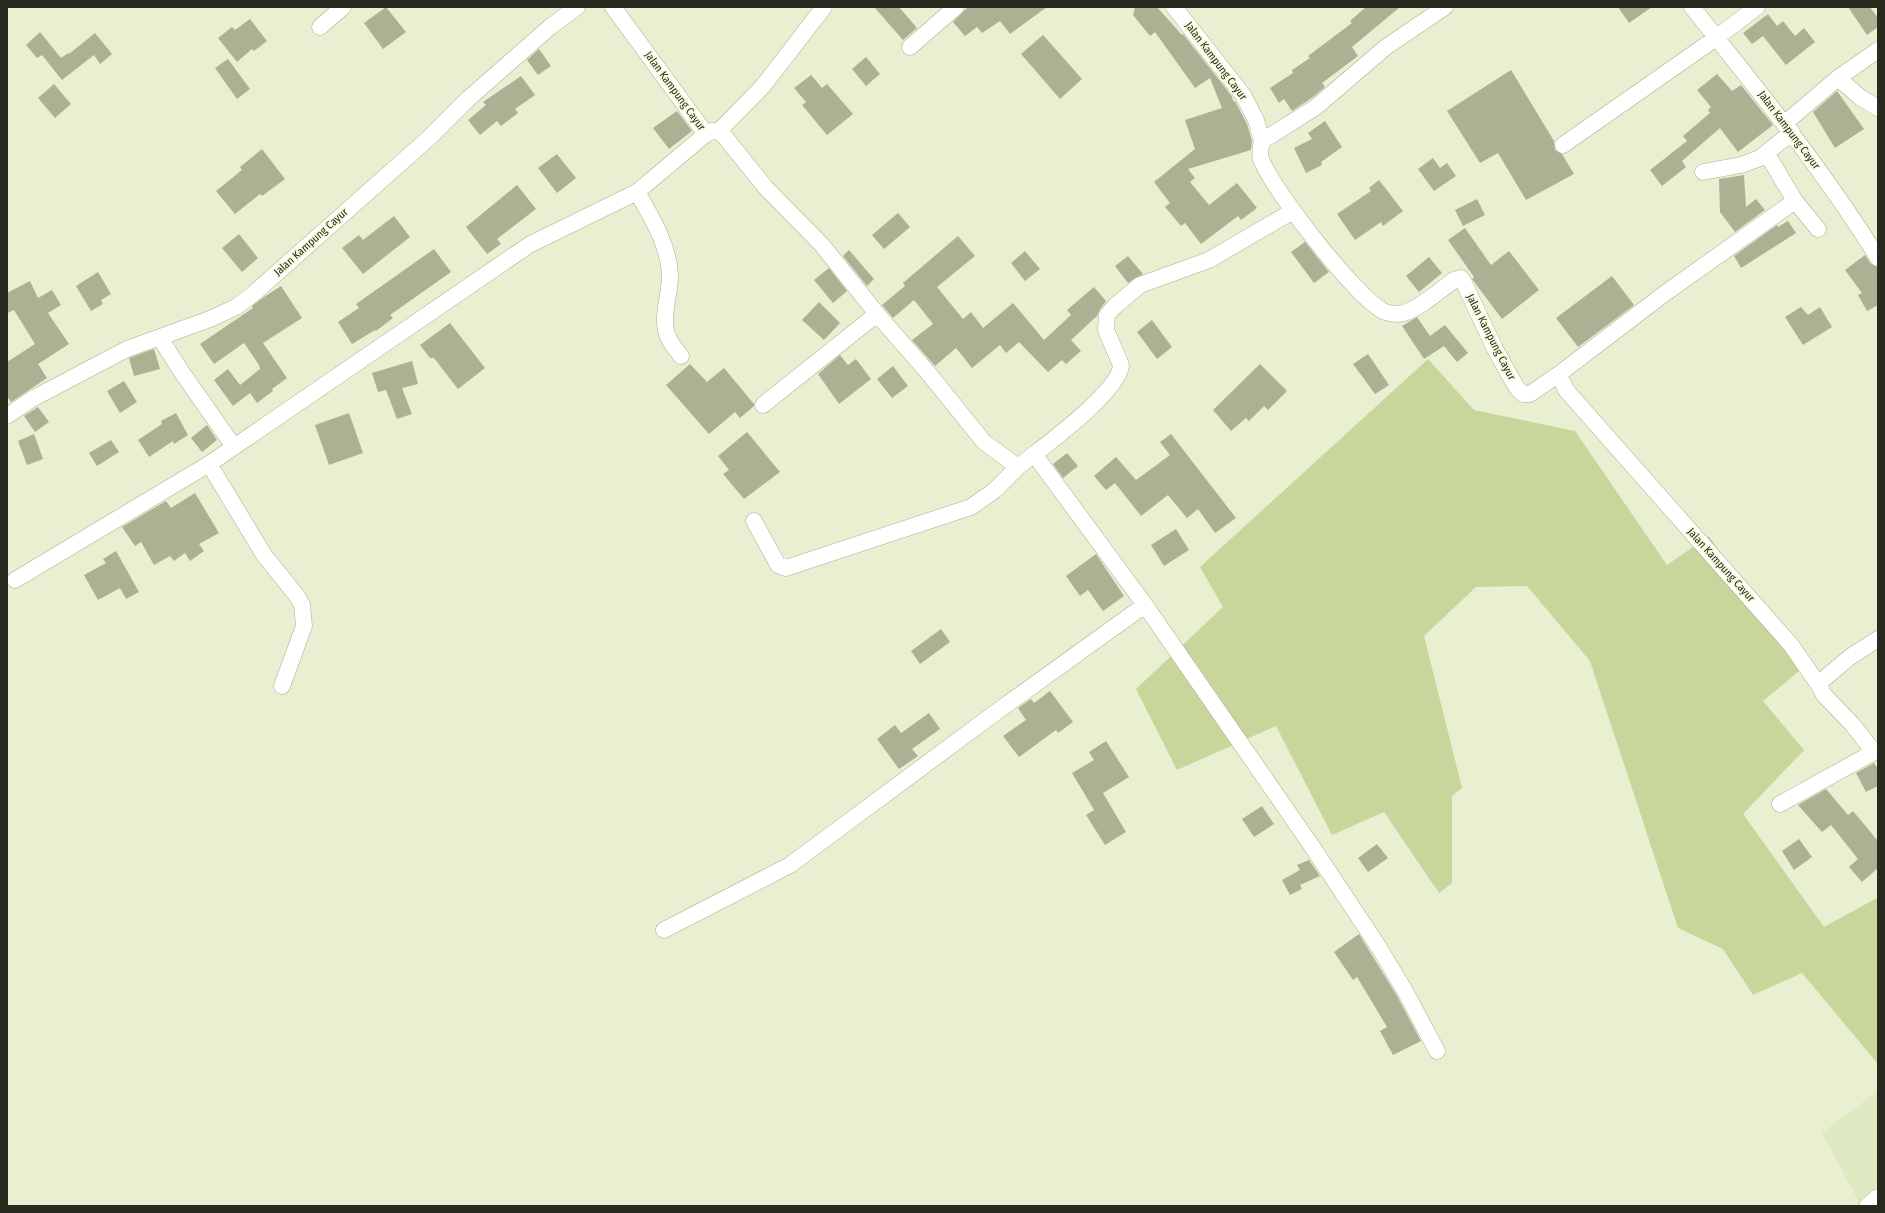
<svg xmlns="http://www.w3.org/2000/svg" width="1885" height="1213" font-family="'Fira Sans Condensed',sans-serif">
	<rect width="100%" height="100%" fill="#e8f0d1"/>
	<!-- built -->
	<path fill="#dfe9c2" d="M1878,1091V1206H1857L1858,1200L1822,1133Z"/>
	<!-- green -->
	<path fill="#c8d59b" d="M1428,359L1474,410L1575,431L1667,565L1709,536L1772,632L1804,667L1763,701L1804,750L1743,814L1824,927L1877,898L1878,899V1064L1802,973L1753,995L1723,949L1678,928L1590,661L1527,586L1476,587L1424,636L1462,788L1452,796V883L1439,893L1384,812L1332,835L1276,726L1177,770L1136,689L1223,607L1200,567Z"/>
	<!-- building -->
	<path fill="#abb294" d="M386,7L406,32L383,49L364,23Z
		M874,7H899L917,28L903,40Z
		M968,7H1047L1010,34L1000,21L982,33L977,27L965,36L953,22Z
		M1135,7H1157L1182,35L1183,34L1231,95L1234,102L1235,101L1247,124L1252,141L1251,150L1188,169L1195,178L1190,182L1209,205L1237,183L1257,208L1241,220L1238,216L1201,244L1185,223L1181,226L1165,207L1170,203L1154,182L1195,149L1185,120L1222,108L1210,78L1195,88L1155,32L1150,36L1133,15Z
		M1366,7H1400L1352,47L1358,56L1322,83L1325,87L1313,97L1292,111L1284,99L1279,103L1270,88L1293,73L1292,70L1310,58L1308,56L1352,23L1350,21Z
		M1618,7H1652L1629,23Z
		M1848,7H1870L1878,18V27L1867,35Z
		M1768,14L1777,26L1783,21L1795,36L1804,28L1815,42L1786,65L1763,36L1752,44L1743,33Z
		M250,19L267,41L254,51L252,49L237,62L218,38L232,27L235,30Z
		M40,32L61,58L68,53L69,54L95,33L112,54L100,64L94,55L62,80L42,55L37,58L26,45Z
		M1043,35L1082,79L1060,99L1021,54Z
		M539,49L551,66L538,75L527,60Z
		M866,57L880,74L866,86L852,69Z
		M228,59L250,89L237,99L215,68Z
		M1511,70L1554,141L1555,150L1562,154L1574,174L1526,200L1498,153L1480,163L1447,111Z
		M1717,74L1732,91L1741,85L1773,125L1738,152L1720,128L1682,161L1686,167L1662,186L1650,170L1687,141L1683,136L1710,113L1708,110L1711,107L1697,90Z
		M811,75L822,88L827,84L853,114L827,135L802,105L806,102L794,88Z
		M521,76L535,95L515,109L518,113L501,126L497,121L480,135L468,120L486,105L483,102Z
		M54,84L71,104L55,118L38,98Z
		M1837,91L1864,129L1835,148L1813,112Z
		M677,111L692,131L669,149L653,128Z
		M1325,121L1342,147L1321,162L1322,165L1306,173L1294,148L1312,139L1308,133Z
		M262,149L285,179L262,196L260,194L235,214L216,191L242,170L240,167Z
		M557,154L576,178L557,193L538,168Z
		M1433,158L1440,168L1447,163L1456,176L1434,191L1418,169Z
		M1744,175L1746,207L1756,199L1765,210L1735,232L1720,212L1719,179Z
		M1379,180L1403,211L1383,226L1381,222L1355,240L1337,214L1371,191L1369,188Z
		M517,185L536,209L497,239L501,244L487,254L466,227Z
		M1477,199L1485,215L1463,226L1455,210Z
		M898,213L910,227L884,249L872,235Z
		M394,216L410,237L363,274L342,248L359,235L363,240Z
		M1788,221L1796,233L1741,268L1734,256L1777,225L1778,227Z
		M1465,228L1491,265L1509,251L1539,290L1502,319L1472,279L1474,277L1448,240Z
		M239,234L258,258L242,272L222,248Z
		M958,236L975,256L937,287L963,319L971,312L983,328L1013,303L1044,340L1071,315L1067,310L1094,287L1106,301L1100,309L1097,316L1071,340L1081,351L1066,364L1062,360L1048,372L1019,342L1006,353L1000,345L972,368L956,348L935,366L912,340L933,324L914,300L893,318L882,305L905,286L903,283Z
		M1305,242L1329,272L1314,283L1291,252Z
		M434,249L451,272L390,315L393,318L376,331L375,330L352,344L338,322L359,308L356,304Z
		M849,250L874,279L867,286L843,256Z
		M1025,251L1040,269L1025,281L1011,263Z
		M1865,255L1870,263L1878,267V305L1867,311L1858,295L1862,293L1845,270Z
		M1128,256L1143,274L1128,283L1115,266Z
		M1429,257L1442,273L1419,292L1406,276Z
		M829,268L847,291L833,303L814,280Z
		M98,272L111,294L101,300L103,304L91,311L76,286Z
		M1612,276L1634,305L1578,347L1556,318Z
		M30,281L38,298L52,290L61,305L48,313L69,344L38,364L47,378L11,402L7,396V362L35,344L14,310L7,313V293Z
		M281,286L302,318L263,343L287,378L272,389L273,391L257,403L250,393L233,406L214,380L228,369L240,385L260,369L259,365L244,343L214,364L200,344L253,308L252,306L264,297Z
		M819,302L840,323L824,340L802,320Z
		M1801,307L1808,315L1820,307L1832,327L1803,345L1785,317Z
		M1417,317L1430,336L1445,325L1468,353L1457,362L1444,346L1424,359L1402,326Z
		M1152,320L1172,347L1157,359L1137,332Z
		M450,323L485,368L458,389L434,358H430L420,345Z
		M154,349L160,369L134,376L129,358Z
		M1368,354L1389,385L1375,394L1353,364Z
		M840,355L848,365L856,359L871,379L839,404L818,374Z
		M412,361L418,384L402,388L412,414L397,419L386,390L378,392L372,373Z
		M690,364L707,382L724,368L754,404V406L740,418L735,412L709,434L666,385Z
		M1260,364L1287,391L1268,410L1264,406L1249,421L1246,418L1231,431L1213,410Z
		M893,366L908,386L892,398L877,379Z
		M124,381L137,402L120,413L107,391Z
		M38,407L49,422L35,432L24,416Z
		M176,413L188,435L174,444L173,441L149,457L138,440L162,424L161,421Z
		M349,413L363,453L329,465L315,425Z
		M207,425L217,440L202,452L191,438Z
		M747,432L780,472L744,499L723,474L729,470L718,456Z
		M34,434L43,459L27,465L18,441Z
		M1171,434L1236,518L1215,533L1198,509L1187,518L1168,495L1141,516L1115,483L1106,490L1094,476L1116,457L1136,480L1170,455L1160,442Z
		M111,440L119,452L97,466L89,453Z
		M1067,453L1078,466L1063,478L1053,464Z
		M195,493L219,533L199,544L204,551L190,561L185,553L174,561L170,556L154,565L141,542L135,546L122,527L166,501L171,508Z
		M1176,529L1189,550L1164,566L1151,545Z
		M116,551L139,592L126,599L120,588L98,600L84,575L106,563L103,559Z
		M1096,554L1124,596L1103,611L1088,590L1080,596L1066,576Z
		M941,629L950,642L920,664L911,651Z
		M1050,691L1073,722L1058,733L1056,730L1019,757L1003,736L1026,720L1018,708L1031,699L1034,703Z
		M929,713L940,729L912,749L918,756L899,769L877,739L895,725L901,733Z
		M1106,741L1129,777L1103,793L1126,832L1105,845L1086,815L1094,810L1072,773L1094,760L1089,752Z
		M1874,763L1878,769V786L1866,792L1856,773Z
		M1826,789L1848,815L1853,811L1878,841V868L1862,882L1849,867L1858,859L1831,825L1822,832L1798,805Z
		M1262,806L1274,824L1254,837L1242,819Z
		M1799,839L1812,857L1794,870L1782,851Z
		M1377,844L1388,858L1368,872L1358,858Z
		M1309,860L1320,876L1300,885L1302,889L1290,895L1282,880L1300,870L1297,865Z
		M1359,934L1397,996L1421,1041L1393,1055L1380,1031L1387,1027L1357,977L1353,980L1334,952Z"/>
	<g fill="none" stroke-linecap="round" stroke-linejoin="round">
		<!-- minor casing -->
		<g stroke="#a8af92" stroke-width="17">
			<path id="minor" d="M613,7L706,134L637,192C652,218 668,244 670,274C671,295 658,321 670,341C673,346 677,351 681,356
				M1174,7L1243,95L1256,120L1262,141L1316,107L1386,47L1445,7
				M1692,7C1757,89 1823,169 1878,258
				M320,27L343,7
				M910,47L956,7
				M1838,78L1861,98L1878,108
				M1785,123L1838,78L1878,50
				M719,131L763,86L824,7
				M706,134L712,131H719L725,137L766,188L822,245L877,314L930,375L984,442L1018,467C1040,449 1120,392 1121,365L1106,330L1107,315L1115,306L1140,285L1209,260L1293,211
				M1262,141C1261,146 1259,154 1261,159C1272,189 1357,299 1385,312C1388,313 1394,314 1397,314C1412,315 1442,289 1454,280L1461,278L1463,281L1495,349L1510,376L1517,388L1523,394H1530L1559,374L1566,390L1791,645L1818,684
				M1563,145L1716,38L1757,7
				M1767,154L1795,201L1818,229
				M1703,172L1741,165L1760,158L1792,132
				M160,338L181,371L234,447
				M1559,374L1664,294L1795,201
				M763,405L877,314
				M7,416L32,399L127,349L210,319L236,307L252,295L430,137L468,99L550,27L577,7
				M1034,454L1145,605L1311,845L1378,946L1405,991L1437,1051
				M209,464L264,555L297,596L302,605L304,626L282,686
				M754,521L778,565L786,568L971,507L995,490L1018,467
				M15,580L209,464L529,245L637,192
				M1780,804L1874,752L1852,724L1824,695L1818,684L1850,657L1878,639
				M664,930L790,865L999,710L1145,605
				M1867,1206L1878,1197"/>
		</g>
		<!-- minor -->
		<use href="#minor" stroke="#fff" stroke-width="16"/>
	</g>
	<g text-anchor="middle" dominant-baseline="central" stroke-width="4" stroke-linejoin="round" paint-order="stroke">
		<!-- street labels -->
		<g font-size="11" fill="#282a1f" stroke="#f6fdde">
			<text transform="translate(1216 61) rotate(53)">Jalan Kampung Cayur</text>
			<text transform="translate(675 91) rotate(54)">Jalan Kampung Cayur</text>
			<text transform="translate(1789 130) rotate(53)">Jalan Kampung Cayur</text>
			<text transform="translate(311 242) rotate(-42)">Jalan Kampung Cayur</text>
			<text transform="translate(1491 337) rotate(63)">Jalan Kampung Cayur</text>
			<text transform="translate(1721 565) rotate(48)">Jalan Kampung Cayur</text>
		</g>
	</g>
	<!-- border -->
	<rect width="1885" height="1213" fill="none" stroke="#282a1f" stroke-width="16"/>
</svg>
